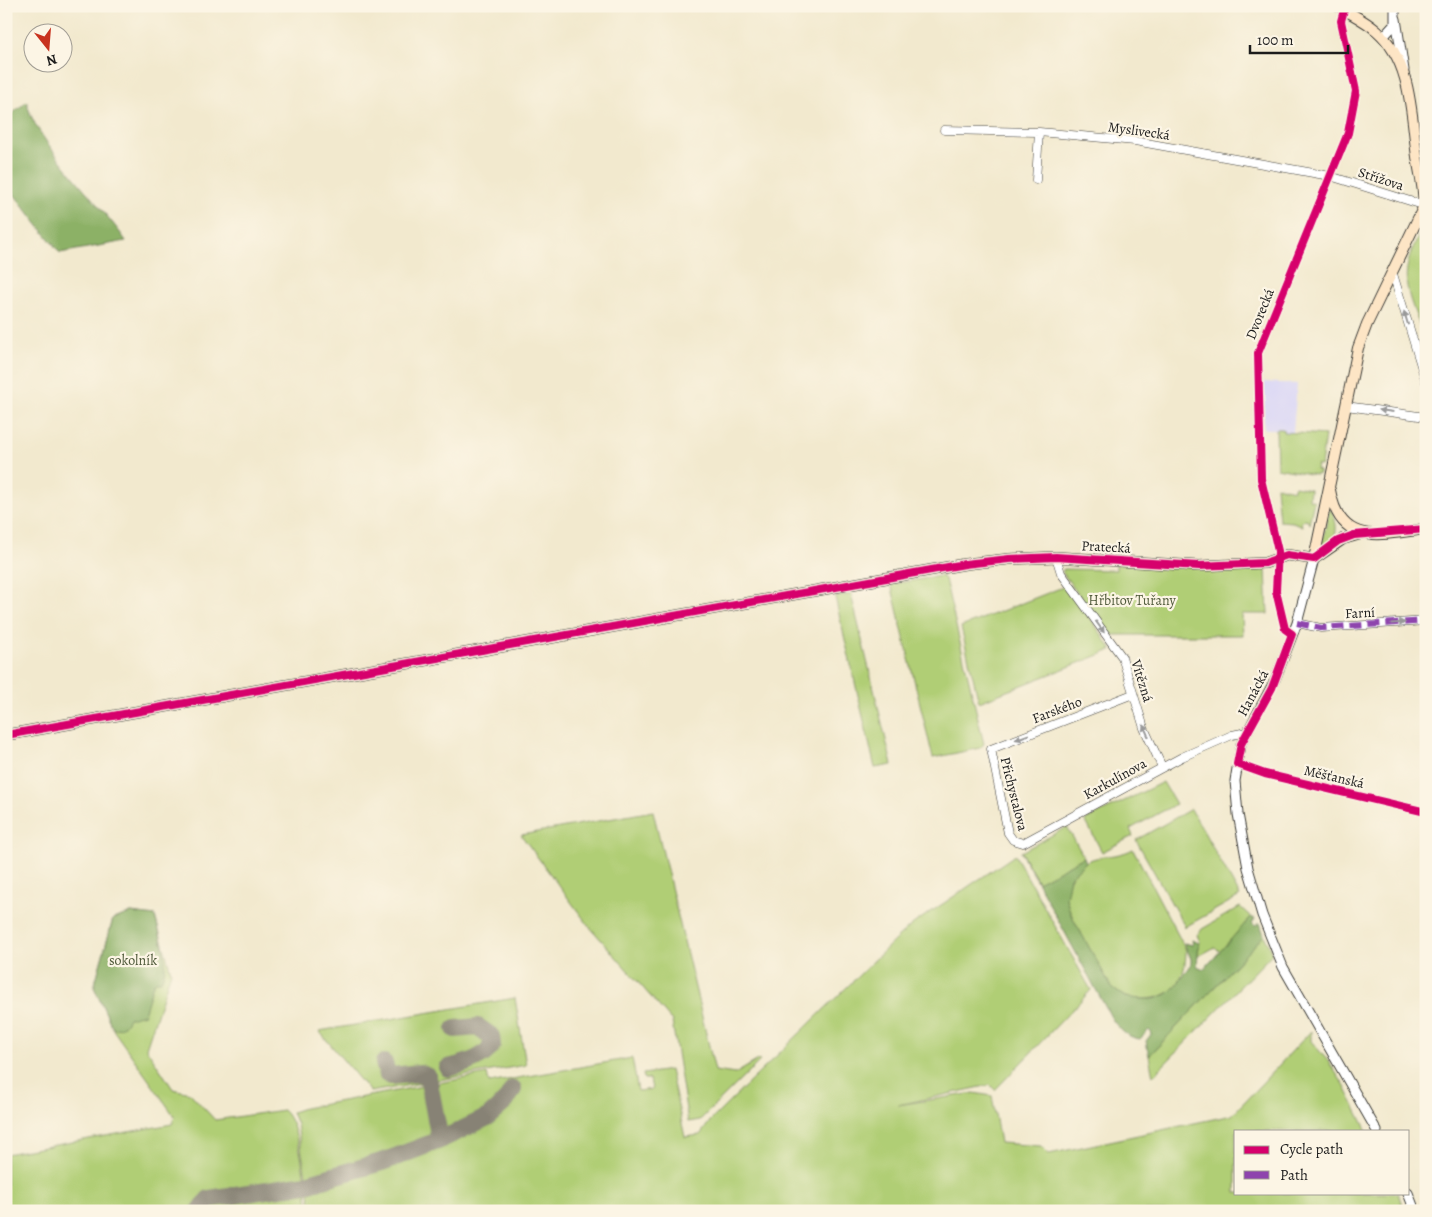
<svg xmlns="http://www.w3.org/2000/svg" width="1432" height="1217" font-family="Alegreya,serif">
	<rect width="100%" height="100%" fill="#fcf5e5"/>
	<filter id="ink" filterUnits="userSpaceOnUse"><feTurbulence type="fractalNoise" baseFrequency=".02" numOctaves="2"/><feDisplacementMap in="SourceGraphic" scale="10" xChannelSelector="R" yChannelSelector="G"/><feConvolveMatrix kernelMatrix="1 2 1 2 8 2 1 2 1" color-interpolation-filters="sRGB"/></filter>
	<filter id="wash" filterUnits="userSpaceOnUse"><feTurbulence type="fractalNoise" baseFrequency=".0096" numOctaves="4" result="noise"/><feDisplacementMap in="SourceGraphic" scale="20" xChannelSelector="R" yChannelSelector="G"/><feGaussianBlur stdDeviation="1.12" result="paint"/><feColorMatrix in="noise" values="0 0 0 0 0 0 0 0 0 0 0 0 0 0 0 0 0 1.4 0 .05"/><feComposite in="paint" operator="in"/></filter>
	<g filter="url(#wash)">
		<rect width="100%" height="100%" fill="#f2e9ce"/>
		<!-- built -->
		<path fill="#d9d6f7" d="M1264,382L1297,384L1293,432H1283V429H1264Z"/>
		<!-- green -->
		<path fill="#b0ce75" stroke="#667548" d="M1426,223V340C1405,288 1395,275 1426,223Z
			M1276,429H1283V432L1325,435L1321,466L1317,465L1316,470L1319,471V474L1315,475L1277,468Z
			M1276,486L1293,490L1295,486L1310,489L1309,499L1314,501L1309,524L1308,520L1304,519L1301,522L1302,526L1293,522L1279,521Z
			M1330,507C1338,522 1341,541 1321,548Z
			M1116,564L1266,568L1268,614H1242L1243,635H1108L1062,572L1063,569L1116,570Z
			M941,576L945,579L984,744L980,748L933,758L891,584Z
			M1068,585L1112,650L979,702L961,627Z
			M851,594L892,765L875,768L835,597Z
			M1163,782L1176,804L1130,829L1133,836L1102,852L1085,820Z
			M1191,809L1240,896L1185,927L1136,840Z
			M653,811L715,1071L735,1074L758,1060L760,1061L700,1120L688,1122L672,1021L589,926L521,835Z
			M1067,827L1084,857L1038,883L1021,852Z
			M1133,849L1186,950C1186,980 1174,999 1142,999C1132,999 1122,997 1114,990C1103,981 1069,914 1066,899C1064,890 1069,879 1075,871C1091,851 1114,860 1133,849Z
			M1015,855L1091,990L995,1090L990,1085L898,1105L974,1093L992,1096L1000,1143L1041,1146L1049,1154L1232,1115L1311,1031V1041L1328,1061L1344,1085L1367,1131H1236V1193H1398L1404,1211H954L953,1208L937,1211H312L297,1125L292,1112L304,1108L487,1074L489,1083L632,1058L638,1091L652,1089L650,1079H644L643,1074L670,1070L685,1137L700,1135L711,1120L895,940L913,924Z
			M1240,907L1251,917L1220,952L1215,947L1197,957L1200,942L1197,935L1202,929Z
			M131,913L155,916L171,972L146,1048L173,1089L190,1093L215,1120L283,1110C301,1125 305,1187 309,1211H6V1154L172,1124L175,1117L114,1031L94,987L113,919Z
			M1264,935L1272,954L1153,1076L1149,1056Z
			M515,998L526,1065L370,1092L319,1031Z"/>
		<!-- forest -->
		<path fill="#8cb166" stroke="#546641" d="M27,101C29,135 104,207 126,241L60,253L6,184V119Z
			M1021,852L1038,882L1084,857L1086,862L1070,877L1066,898L1071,915L1112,988L1125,997L1140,999H1154L1167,994L1177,985L1191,965V959L1184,943L1193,945L1192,940L1199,943L1197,966L1204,969L1251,917L1255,919L1252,923L1255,926L1260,923L1264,935L1149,1056L1146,1041L1152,1033L1149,1030L1140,1039C1126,1037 1120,1030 1112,1019Z
			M131,913L155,916C159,935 171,963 161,981H156L153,984L144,1014L129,1018C125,1026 123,1028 113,1029L94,987L113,919Z"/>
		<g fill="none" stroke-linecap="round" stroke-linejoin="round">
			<!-- taxiway -->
			<path stroke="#878275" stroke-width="18" d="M384,1063L387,1074L391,1076L420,1073L428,1077L440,1140
				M448,1068C461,1065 487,1058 492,1044L491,1036L478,1027L455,1029
				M200,1211L209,1199L306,1184L385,1161L440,1140L488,1117L506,1101L513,1089"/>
		</g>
	</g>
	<g filter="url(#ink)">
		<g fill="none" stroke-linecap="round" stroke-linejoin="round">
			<!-- minor casing -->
			<g stroke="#3c3b37" stroke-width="9">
				<path id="minor" d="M944,130L1039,132L1135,141L1330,176L1426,206
					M1036,180L1039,132
					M1393,274L1426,382
					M1346,406L1426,417
					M1056,557L1061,573L1122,657L1144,728L1162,767
					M1297,623L1321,628L1426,621
					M1292,634L1285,629L1276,591L1278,551L1261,479L1258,353L1348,133L1356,91L1341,21L1344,10
					M1133,694L991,749L1008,833L1013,840L1023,843L1182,757L1232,735L1247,732
					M1237,764L1265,774L1426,812"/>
			</g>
			<!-- tertiary casing -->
			<g stroke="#3c3b37" stroke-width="11">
				<path id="tertiary" d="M1396,19L1404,70
					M1383,37L1395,24V6
					M1314,559L1297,623L1275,680L1241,744L1235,781L1238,814L1248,868L1262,915L1283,967L1377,1131
					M1408,1193L1415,1211"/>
			</g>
			<!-- secondary casing -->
			<g stroke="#3c3b37" stroke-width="12">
				<path id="secondary" d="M1330,490C1340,548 1381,534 1426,529
					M1314,559L1358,348L1367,324L1424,206C1424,186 1418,169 1416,149C1411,109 1410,60 1377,31C1366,21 1351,14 1338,6
					M6,735L965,564L1009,559L1056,557L1199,566L1265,563L1287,555L1314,559L1343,539L1364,533"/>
			</g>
			<!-- minor -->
			<use href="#minor" stroke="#fff" stroke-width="8"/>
			<!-- tertiary -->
			<use href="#tertiary" stroke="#fff" stroke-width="9"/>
			<!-- secondary -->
			<use href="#secondary" stroke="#fde5c5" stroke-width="10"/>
			<!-- quiet -->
			<path stroke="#8e44ad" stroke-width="6" stroke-dasharray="12 6" stroke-linecap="butt" d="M1297,623L1321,628L1426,621"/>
			<!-- cycleway casing -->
			<g stroke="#fcf5e5" stroke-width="11">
				<path id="cycleway" d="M1338,6L1344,10L1341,21L1356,91L1348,133L1258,353L1261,479L1278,551L1276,591L1285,629L1292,634L1272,688L1241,744L1237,764L1265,774L1426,812
					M6,735L965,564L1009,559L1056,557L1199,566L1265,563L1287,555L1314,559L1338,541L1354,535L1426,529"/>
			</g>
			<!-- cycleway -->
			<use href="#cycleway" stroke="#d6006c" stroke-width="8"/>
		</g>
		<!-- one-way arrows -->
		<defs><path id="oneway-solid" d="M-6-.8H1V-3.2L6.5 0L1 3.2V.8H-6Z" transform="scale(1.25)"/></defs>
		<g fill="#999">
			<use href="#oneway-solid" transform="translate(1406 318) rotate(-107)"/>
			<use href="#oneway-solid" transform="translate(1386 411) rotate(-172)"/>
			<use href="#oneway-solid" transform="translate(1398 623) rotate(-4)"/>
			<use href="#oneway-solid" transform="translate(1100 627) rotate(54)"/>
			<use href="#oneway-solid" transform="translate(1146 731) rotate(-113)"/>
			<use href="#oneway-solid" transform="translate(1022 737) rotate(159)"/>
		</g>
	</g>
	<g text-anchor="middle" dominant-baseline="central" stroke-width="4.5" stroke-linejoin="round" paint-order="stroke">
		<!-- street labels -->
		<g font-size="14" fill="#1c1c1c" stroke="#fcf5e5">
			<text transform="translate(1139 131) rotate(8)">Myslivecká</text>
			<text transform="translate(1381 179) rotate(18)">Střížova</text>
			<text transform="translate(1260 314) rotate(-68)">Dvorecká</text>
			<text transform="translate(1106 547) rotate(3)">Pratecká</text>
			<text transform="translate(1360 613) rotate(-3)">Farní</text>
			<text transform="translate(1142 681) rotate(73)">Vítězná</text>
			<text transform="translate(1253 693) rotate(-62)">Hanácká</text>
			<text transform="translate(1057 710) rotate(-21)">Farského</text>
			<text transform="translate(1334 777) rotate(13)">Měšťanská</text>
			<text transform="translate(1115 779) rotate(-29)">Karkulínova</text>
			<text transform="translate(1014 794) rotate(76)">Přichystalova</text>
		</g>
		<!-- park labels -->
		<g font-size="14" fill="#505a3b" stroke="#fcf5e5">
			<text x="1132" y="600">Hřbitov Tuřany</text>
			<text x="133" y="960">sokolník</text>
		</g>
	</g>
	<!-- margin -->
	<rect width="1432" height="1217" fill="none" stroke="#fcf5e5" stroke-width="25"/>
	<!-- legend -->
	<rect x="1234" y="1130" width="175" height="65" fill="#fcf5e5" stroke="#a29e95"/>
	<rect x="1244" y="1146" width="25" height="8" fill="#d6006c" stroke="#a29e95"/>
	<text x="1280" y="1154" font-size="15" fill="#1c1c1c">Cycle path</text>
	<rect x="1244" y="1171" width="25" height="8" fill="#8e44ad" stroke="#a29e95"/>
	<text x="1280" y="1180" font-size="15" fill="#1c1c1c">Path</text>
	<!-- north arrow -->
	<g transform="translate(48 48) rotate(163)"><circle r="24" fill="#fcf5e5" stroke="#a29e95"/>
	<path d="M0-4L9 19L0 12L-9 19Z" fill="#c8321e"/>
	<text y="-8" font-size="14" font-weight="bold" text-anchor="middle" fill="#1c1c1c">N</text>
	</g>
	<!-- scale -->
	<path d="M1250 45v8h98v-8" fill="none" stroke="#1c1c1c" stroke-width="2.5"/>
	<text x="1257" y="45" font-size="15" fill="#1c1c1c" stroke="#fcf5e5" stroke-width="4" paint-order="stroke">100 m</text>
</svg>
